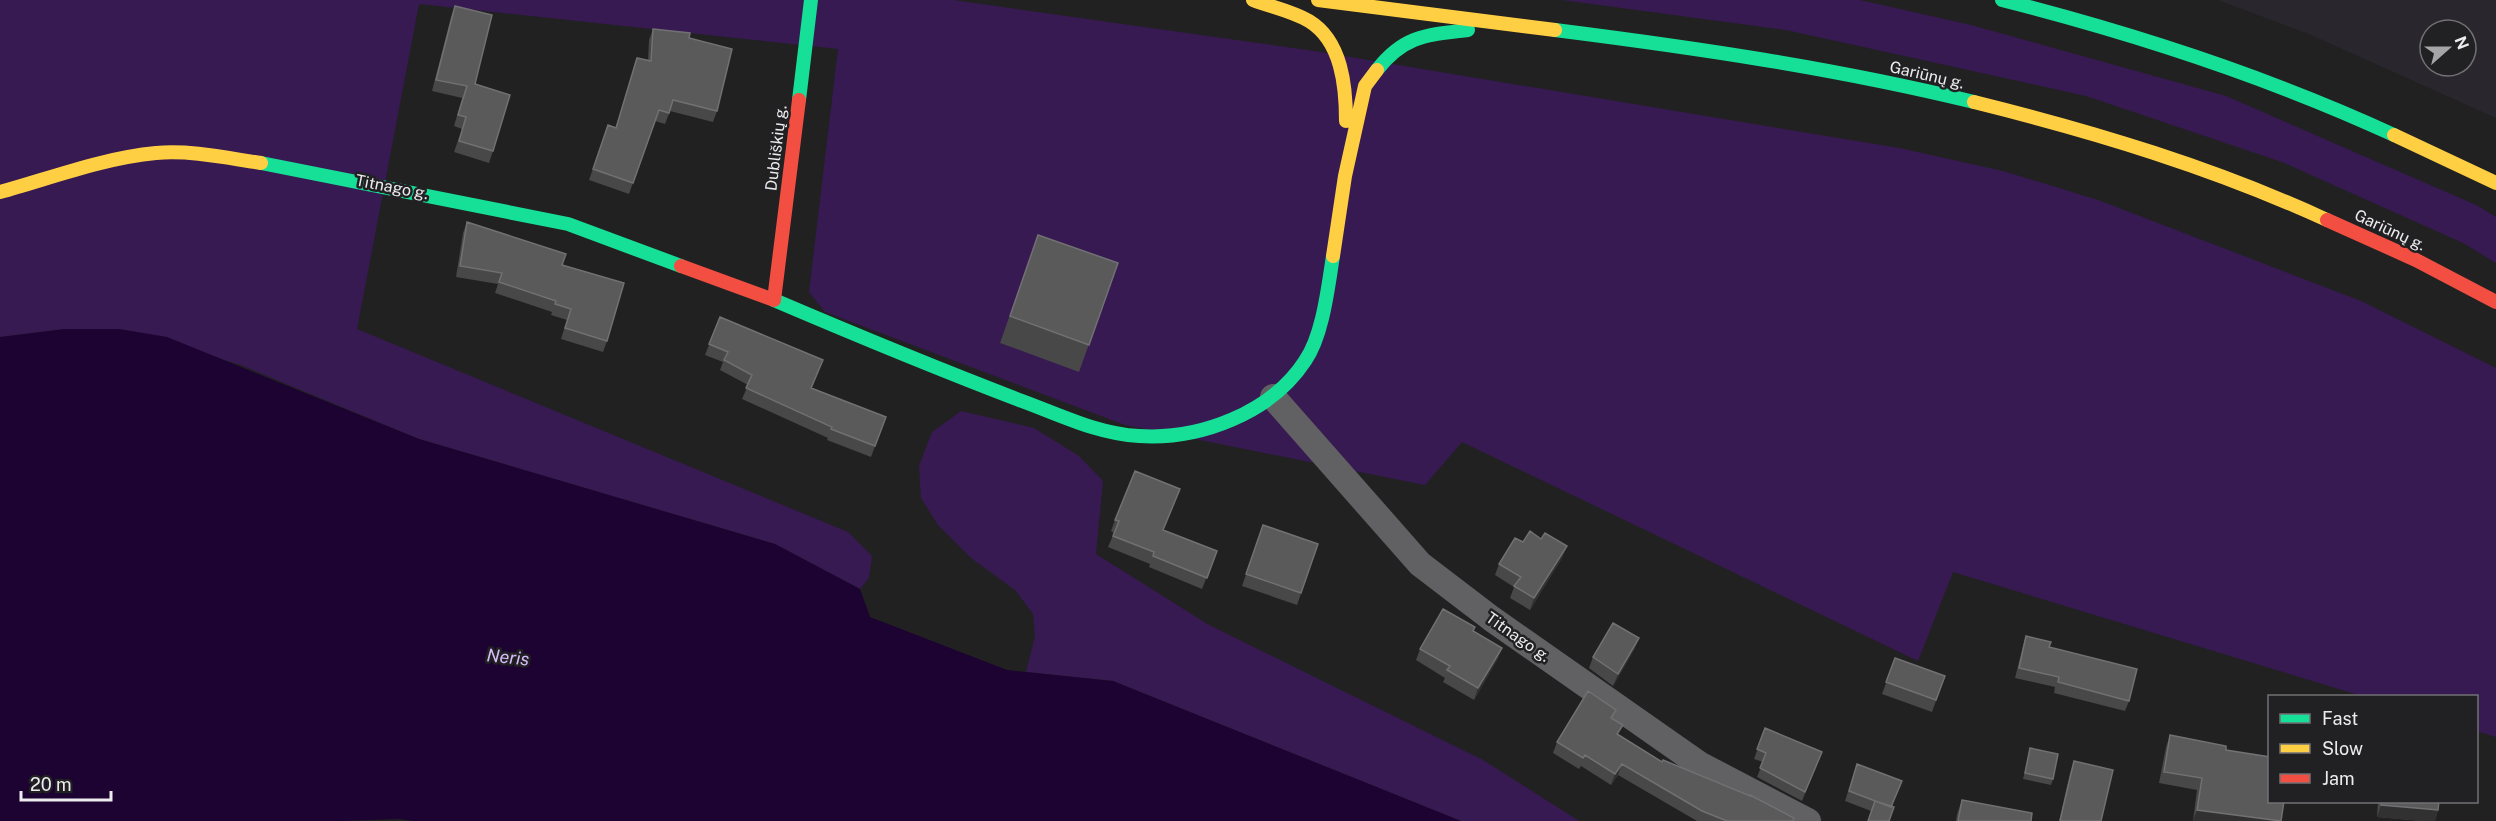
<svg xmlns="http://www.w3.org/2000/svg" width="2496" height="821" font-family="'Public Sans',sans-serif">
	<rect width="100%" height="100%" fill="#212122"/>
	<!-- built -->
	<path fill="#29262d" fill-rule="evenodd" d="M2218,0H2496V118L2309,34ZM2430,30H2466V66H2430Z"/>
	<!-- green -->
	<path fill="#371a52" d="M0,0H953L1314,51L1899,148L2003,171L2098,200L2361,301L2496,368V737L2477,731L2476,696H2362L1953,572L1918,661L1462,442L1425,485L1125,425L825,312L809,292L838,49L419,4L357,329L848,532L872,556L869,578L860,589L775,544L419,439L241,365L119,329H65L0,337Z
		M1562,0H1860L1971,25L2226,96L2476,205L2496,217V263L2463,243L2282,162L2086,96L1786,30Z
		M961,411L1034,428L1079,456L1103,481L1096,554L1209,625L1483,760L1579,821H1461L1113,681L1026,672L1035,636L1033,614L1015,590L971,558L938,525L921,498L919,466L932,432Z"/>
	<!-- water -->
	<path fill="#1c0331" d="M65,329H119L167,337L419,439L775,544L860,589L870,617L1007,670L1113,681L1461,821H413L400,819L341,821H0V337Z"/>
	<g fill="none" stroke-linecap="round" stroke-linejoin="round">
		<!-- street -->
		<path stroke="#616062" stroke-width="26" d="M1273,397L1420,564L1492,619L1699,764L1808,821"/>
		<!-- fast -->
		<path stroke="#16e098" stroke-width="14" d="M2002,0C2136,34 2268,77 2394,135
			M1555,30C1697,48 1834,68 1974,102
			M1377,70C1404,35 1427,35 1468,30
			M799,100L811,0
			M261,163L568,224L681,266
			M774,300C856,335 938,369 1022,401C1060,415 1098,434 1139,436C1200,440 1271,413 1305,361C1323,335 1328,287 1333,256"/>
		<!-- slow -->
		<path stroke="#ffcf43" stroke-width="14" d="M1253,0C1271,7 1292,11 1309,21C1342,41 1346,87 1346,121
			M1318,0L1555,30
			M1974,102C2095,132 2214,168 2327,220
			M2394,135L2496,183
			M0,192C51,178 103,158 156,153C191,150 227,158 261,163
			M1333,256L1345,176L1365,86L1377,70"/>
		<!-- jam -->
		<path stroke="#f24e42" stroke-width="14" d="M2327,220L2416,260L2496,302
			M681,266L774,300L799,100"/>
	</g>
	<!-- wall -->
	<path fill="#484849" d="M455,6L493,151L489,163L454,152L462,129L454,126L462,98L432,91L451,17Z
		M653,29L689,38L717,111L713,122L670,111L665,124L655,121L629,194L589,180L608,125L616,127L637,58L648,61L649,40Z
		M467,222L562,265L607,341L603,352L561,339L567,320L551,315L552,312L495,293L498,284L456,277L463,233Z
		M1038,235L1118,263L1079,372L1000,343Z
		M720,317L823,360L812,388L886,417L871,457L827,440L828,438L742,399L748,385L720,370L723,362L705,355Z
		M1115,520L1164,530L1217,551L1202,589L1149,567L1150,564L1108,547L1114,533L1111,531Z
		M1263,525L1318,544L1297,605L1242,586Z
		M1541,539L1567,546L1562,558L1530,610L1510,598L1514,587L1495,575L1499,564L1523,542Z
		M1473,631L1502,648L1497,660L1474,700L1443,682L1445,678L1416,660L1420,649Z
		M2026,636L2049,647L2129,701L2125,711L2054,693L2055,687L2015,678L2023,646Z
		M1639,638L1634,650L1613,686L1589,668L1593,657Z
		M1895,658L1945,676L1932,712L1882,694Z
		M1613,718L1619,735L1662,762L1793,821H1697L1618,775L1611,785L1581,766L1579,769L1553,753L1557,742Z
		M1765,728L1822,752L1802,801L1757,777L1763,762L1754,759Z
		M2170,735L2226,750L2281,821H2193L2197,790L2159,783L2166,747Z
		M2030,748L2053,779L2051,785L2023,779Z
		M2074,761L2101,821H2059L2070,773Z
		M1857,764L1892,807L1871,811L1845,801Z
		M1962,800L2031,821H1956L1957,814Z
		M2378,801H2439L2438,810L2435,821H2422L2377,817Z"/>
	<!-- shaded-wall -->
	<path fill="#313132" d="M1567,546L1562,558L1530,610L1534,598Z
		M1639,638L1634,650L1613,686L1618,674Z
		M1502,648L1497,660L1474,700L1478,688Z
		M1622,764L1618,775L1611,785L1615,774Z
		M2381,805L2438,810L2435,821H2422L2377,817Z
		M2197,810L2279,821H2193Z"/>
	<!-- building -->
	<path fill="#5a5a5b" stroke="#717072" stroke-width="1.5" d="M455,6L492,15L475,84L510,95L493,151L459,141L466,117L458,115L467,86L436,80Z
		M653,29L690,33L689,38L732,49L717,111L673,100L669,113L659,110L633,183L593,169L608,125L616,128L637,58L651,61Z
		M467,222L566,254L562,265L624,283L607,341L565,328L571,309L555,304L556,301L499,282L502,273L460,266Z
		M1038,235L1118,263L1089,345L1010,316Z
		M720,317L823,360L811,388L886,417L875,446L831,429L832,427L746,388L752,375L724,360L728,352L709,344Z
		M1135,471L1180,489L1163,530L1217,551L1207,578L1153,556L1154,552L1113,536L1119,521L1115,520Z
		M1263,525L1318,544L1301,593L1246,574Z
		M1530,531L1541,539L1545,533L1567,546L1534,598L1514,586L1521,577L1499,564L1515,538L1523,542Z
		M1443,609L1475,627L1473,631L1502,648L1478,688L1447,670L1450,666L1420,649Z
		M1613,623L1639,638L1618,674L1593,657Z
		M2026,636L2051,642L2049,647L2137,669L2129,701L2058,682L2059,677L2019,668Z
		M1895,658L1945,676L1936,700L1886,682Z
		M1588,691L1616,710L1611,718L1623,725L1617,734L1662,762L1663,760L1750,796V795L1794,818L1793,821H1727L1702,811L1622,764L1615,774L1585,755L1583,758L1557,742Z
		M1765,728L1822,752L1805,792L1760,768L1766,753L1757,749Z
		M2170,735L2226,746V750L2270,757V801H2284L2281,821L2197,810L2202,778L2164,772Z
		M2030,748L2058,754L2053,779L2025,773Z
		M2074,761L2113,770L2101,821H2060Z
		M1857,764L1902,781L1891,807L1849,791Z
		M1962,800L2032,813L2031,821H1958Z
		M1875,801L1894,807L1889,821H1868Z
		M2381,801H2439L2438,810L2381,805Z"/>
	<g text-anchor="middle" dominant-baseline="central" stroke-width="5" stroke-linejoin="round" paint-order="stroke">
		<!-- street labels -->
		<g font-size="16" fill="#ecebed" stroke="#212023">
			<text transform="translate(1927 75) rotate(13)">Gariūnų g.</text>
			<text transform="translate(776 148) rotate(-83)">Dubliškių g.</text>
			<text transform="translate(392 187) rotate(11)">Titnago g.</text>
			<text transform="translate(2390 230) rotate(25)">Gariūnų g.</text>
			<text transform="translate(1518 637) rotate(35)">Titnago g.</text>
		</g>
		<!-- water labels -->
		<g font-size="18" font-style="italic" fill="#d6bdfa" stroke="#212023">
			<text transform="translate(508 657) rotate(6)">Neris</text>
		</g>
	</g>
	<!-- legend -->
	<rect x="2268" y="695" width="210" height="108" fill="#212023" stroke="#727174" stroke-width="1.5"/>
	<rect x="2280" y="714" width="30" height="9" fill="#16e098" stroke="#727174" stroke-width="1.5"/>
	<text x="2322" y="725" font-size="18" fill="#ecebed">Fast</text>
	<rect x="2280" y="744" width="30" height="9" fill="#ffcf43" stroke="#727174" stroke-width="1.5"/>
	<text x="2322" y="755" font-size="18" fill="#ecebed">Slow</text>
	<rect x="2280" y="774" width="30" height="9" fill="#f24e42" stroke="#727174" stroke-width="1.5"/>
	<text x="2322" y="785" font-size="18" fill="#ecebed">Jam</text>
	<!-- north arrow -->
	<g transform="translate(2448 48) rotate(69)"><circle r="28" fill="#212023" stroke="#727174" stroke-width="1.5"/>
	<path d="M0-4.5L10 22L0 15L-10 22Z" fill="#a5a4a6"/>
	<text y="-9" font-size="16" font-weight="bold" text-anchor="middle" fill="#ecebed">N</text>
	</g>
	<!-- scale -->
	<path d="M21 791v9h90v-9" fill="none" stroke="#ecebed" stroke-width="3"/>
	<text x="30" y="791" font-size="18" fill="#ecebed" stroke="#212023" stroke-width="4.5" paint-order="stroke">20 m</text>
</svg>
